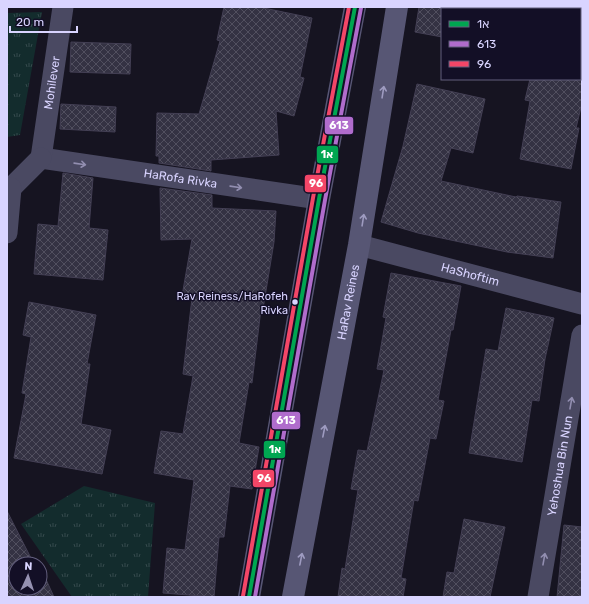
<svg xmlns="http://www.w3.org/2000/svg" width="589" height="604" font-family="Rubik,'Noto Sans Hebrew',sans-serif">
	<defs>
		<pattern id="park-tufts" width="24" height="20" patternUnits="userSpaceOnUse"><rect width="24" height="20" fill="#132c2d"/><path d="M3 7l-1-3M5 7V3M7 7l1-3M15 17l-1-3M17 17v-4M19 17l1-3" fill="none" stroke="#354a4c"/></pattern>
		<pattern id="building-cross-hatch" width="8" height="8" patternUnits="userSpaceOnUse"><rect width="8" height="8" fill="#343243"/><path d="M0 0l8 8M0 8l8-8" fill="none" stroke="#514f5f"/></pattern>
	</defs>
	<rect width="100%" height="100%" fill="#161421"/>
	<!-- park -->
	<path fill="url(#park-tufts)" d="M42,12L20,135L7,137V13Z
		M84,486L155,503L148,597H72L21,524Z"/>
	<!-- building -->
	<path fill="url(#building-cross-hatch)" stroke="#433f54" d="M224,7H259L312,18L300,77L304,78L294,116L276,111L279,155L211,160V171L159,163V156H156L157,113L199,114L220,41L217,40Z
		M419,7H442V37L415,32Z
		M71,42L131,44L130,74L70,72Z
		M530,79H582V103L576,128H579L571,169L520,159L530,101L525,100Z
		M417,84L485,99L473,153L451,148L441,181L516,197L517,196L561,202L553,258L507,252L418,233L381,222L403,146Z
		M61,104L116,107L115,132L60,129Z
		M63,173L93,178L89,228L108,230L103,280L34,274L38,224L58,226Z
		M160,188L212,195V208L276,211L274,242L263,309H261L252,383L249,382L239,443L259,447L252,489L230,486L224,537H219L214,597L163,593L167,548L185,550L194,480L154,473L161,431L183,434L193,376L183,374L192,298L182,296L192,239L161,240Z
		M391,273L461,286L453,330H451L438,400L444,401L436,439L430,438L418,501L414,500L401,578L406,579L403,597H338L342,568L345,569L358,490L351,489L358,450L367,451L384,370L377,369L386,318L383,317Z
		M29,302L96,315L87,364H90L81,424L111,430L102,474L14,458L26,394L22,393L31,337L23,335Z
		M506,308L554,318L545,359L539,401L532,400L522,462L469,453L486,349L498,351Z
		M7,511L34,564H16V588H40V577L44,575L54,597H7Z
		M464,519L505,527L490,597H443L447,572L454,573Z
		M564,525L582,527V597H557Z"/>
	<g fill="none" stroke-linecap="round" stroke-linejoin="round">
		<!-- street -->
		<g stroke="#4a4962" stroke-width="21">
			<path id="s1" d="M41,158L319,199"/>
			<path id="s2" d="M41,158L63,7"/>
			<path d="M7,187L11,188L41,158"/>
			<path d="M7,233L11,188"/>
			<path id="s3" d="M359,245L582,304"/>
			<path id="s4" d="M538,597L582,335"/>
		</g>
		<!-- secondary -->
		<g stroke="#575674" stroke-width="22">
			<path d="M249,597L319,199L355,7"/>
			<path id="s5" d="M293,597L359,245L397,7"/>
		</g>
		<!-- bus-1 casing -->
		<g stroke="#130f26" stroke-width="7">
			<path id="bus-1" d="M249,597L319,199L355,7"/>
		</g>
		<!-- bus-2 casing -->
		<g stroke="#130f26" stroke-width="7">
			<path id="bus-2" d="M255,597L325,200L361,8"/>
		</g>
		<!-- bus-3 casing -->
		<g stroke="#130f26" stroke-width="7">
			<path id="bus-3" d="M243,596L313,198L349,7"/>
		</g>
		<!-- bus-1 -->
		<use href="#bus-1" stroke="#00a651" stroke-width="4"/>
		<!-- bus-2 -->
		<use href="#bus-2" stroke="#b06ccc" stroke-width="4"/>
		<!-- bus-3 -->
		<use href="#bus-3" stroke="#f34667" stroke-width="4"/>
	</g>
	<!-- one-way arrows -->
	<defs><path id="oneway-shaft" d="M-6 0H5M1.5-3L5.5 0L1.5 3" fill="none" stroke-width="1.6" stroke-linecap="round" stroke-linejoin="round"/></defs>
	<g stroke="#9e9bc0">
		<use href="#oneway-shaft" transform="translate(383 92) rotate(-81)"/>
		<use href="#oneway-shaft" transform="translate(363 220) rotate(-81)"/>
		<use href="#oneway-shaft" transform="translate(324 431) rotate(-79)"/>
		<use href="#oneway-shaft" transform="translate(301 559) rotate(-79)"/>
	</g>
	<g stroke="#928eb0">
		<use href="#oneway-shaft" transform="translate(80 164) rotate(8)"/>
		<use href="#oneway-shaft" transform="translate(236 187) rotate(8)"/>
		<use href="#oneway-shaft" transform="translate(571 403) rotate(-80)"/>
		<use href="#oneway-shaft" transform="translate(544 559) rotate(-80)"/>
	</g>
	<!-- markers -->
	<circle fill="#d9d4ff" stroke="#130f26" stroke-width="1.5" cx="295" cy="302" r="3.5"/>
	<g text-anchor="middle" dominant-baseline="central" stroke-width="3" stroke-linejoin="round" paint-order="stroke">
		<!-- bus labels -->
		<g font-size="11" fill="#d9d4ff" stroke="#130f26" text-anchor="end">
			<text x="288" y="296">Rav Reiness/HaRofeh<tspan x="288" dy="14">Rivka</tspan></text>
		</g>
		<!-- street labels -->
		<g font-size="12" fill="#d9d4ff" stroke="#130f26">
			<text stroke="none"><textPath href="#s2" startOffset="76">Mohilever</textPath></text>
			<text stroke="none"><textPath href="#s1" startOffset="141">HaRofa Rivka</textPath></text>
			<text stroke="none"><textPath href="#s3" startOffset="115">HaShoftim</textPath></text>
			<text stroke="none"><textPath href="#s5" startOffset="300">HaRav Reines</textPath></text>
			<text stroke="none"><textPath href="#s4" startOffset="133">Yehoshua Bin Nun</textPath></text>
		</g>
	</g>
	<g stroke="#130f26" stroke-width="1.5">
		<rect x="324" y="116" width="30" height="19" rx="4" fill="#b06ccc"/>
		<rect x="316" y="145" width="23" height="19" rx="4" fill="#00a651"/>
		<rect x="304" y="174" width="23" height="19" rx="4" fill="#f34667"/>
		<rect x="271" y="411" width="30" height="19" rx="4" fill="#b06ccc"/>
		<rect x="263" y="440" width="23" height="19" rx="4" fill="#00a651"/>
		<rect x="252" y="469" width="23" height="19" rx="4" fill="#f34667"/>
	</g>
	<g font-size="11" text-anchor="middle" font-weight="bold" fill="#fff">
		<text x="339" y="129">613</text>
		<text x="327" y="158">1א</text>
		<text x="316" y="187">96</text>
		<text x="286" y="424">613</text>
		<text x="275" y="453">1א</text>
		<text x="264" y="482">96</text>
	</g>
	<!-- border -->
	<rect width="589" height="604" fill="none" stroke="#d9d4ff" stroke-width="16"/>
	<!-- legend -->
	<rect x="441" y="8" width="140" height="72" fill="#130f26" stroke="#625e7d"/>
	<rect x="449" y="21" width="20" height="6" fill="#00a651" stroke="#625e7d"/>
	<text x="477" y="28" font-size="12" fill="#d9d4ff">1א</text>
	<rect x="449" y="41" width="20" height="6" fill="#b06ccc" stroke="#625e7d"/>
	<text x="477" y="48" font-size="12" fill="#d9d4ff">613</text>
	<rect x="449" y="61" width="20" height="6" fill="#f34667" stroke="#625e7d"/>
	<text x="477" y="68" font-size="12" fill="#d9d4ff">96</text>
	<!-- north arrow -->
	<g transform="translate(28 576) rotate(3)"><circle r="19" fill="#130f26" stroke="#625e7d"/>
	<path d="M0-3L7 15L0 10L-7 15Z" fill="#9591b1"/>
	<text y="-6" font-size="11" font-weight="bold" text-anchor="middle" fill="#d9d4ff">N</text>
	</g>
	<!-- scale -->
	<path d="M10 26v6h67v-6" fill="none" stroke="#d9d4ff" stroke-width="2"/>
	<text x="16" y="26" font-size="12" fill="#d9d4ff" stroke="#130f26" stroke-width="3" paint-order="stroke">20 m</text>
</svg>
